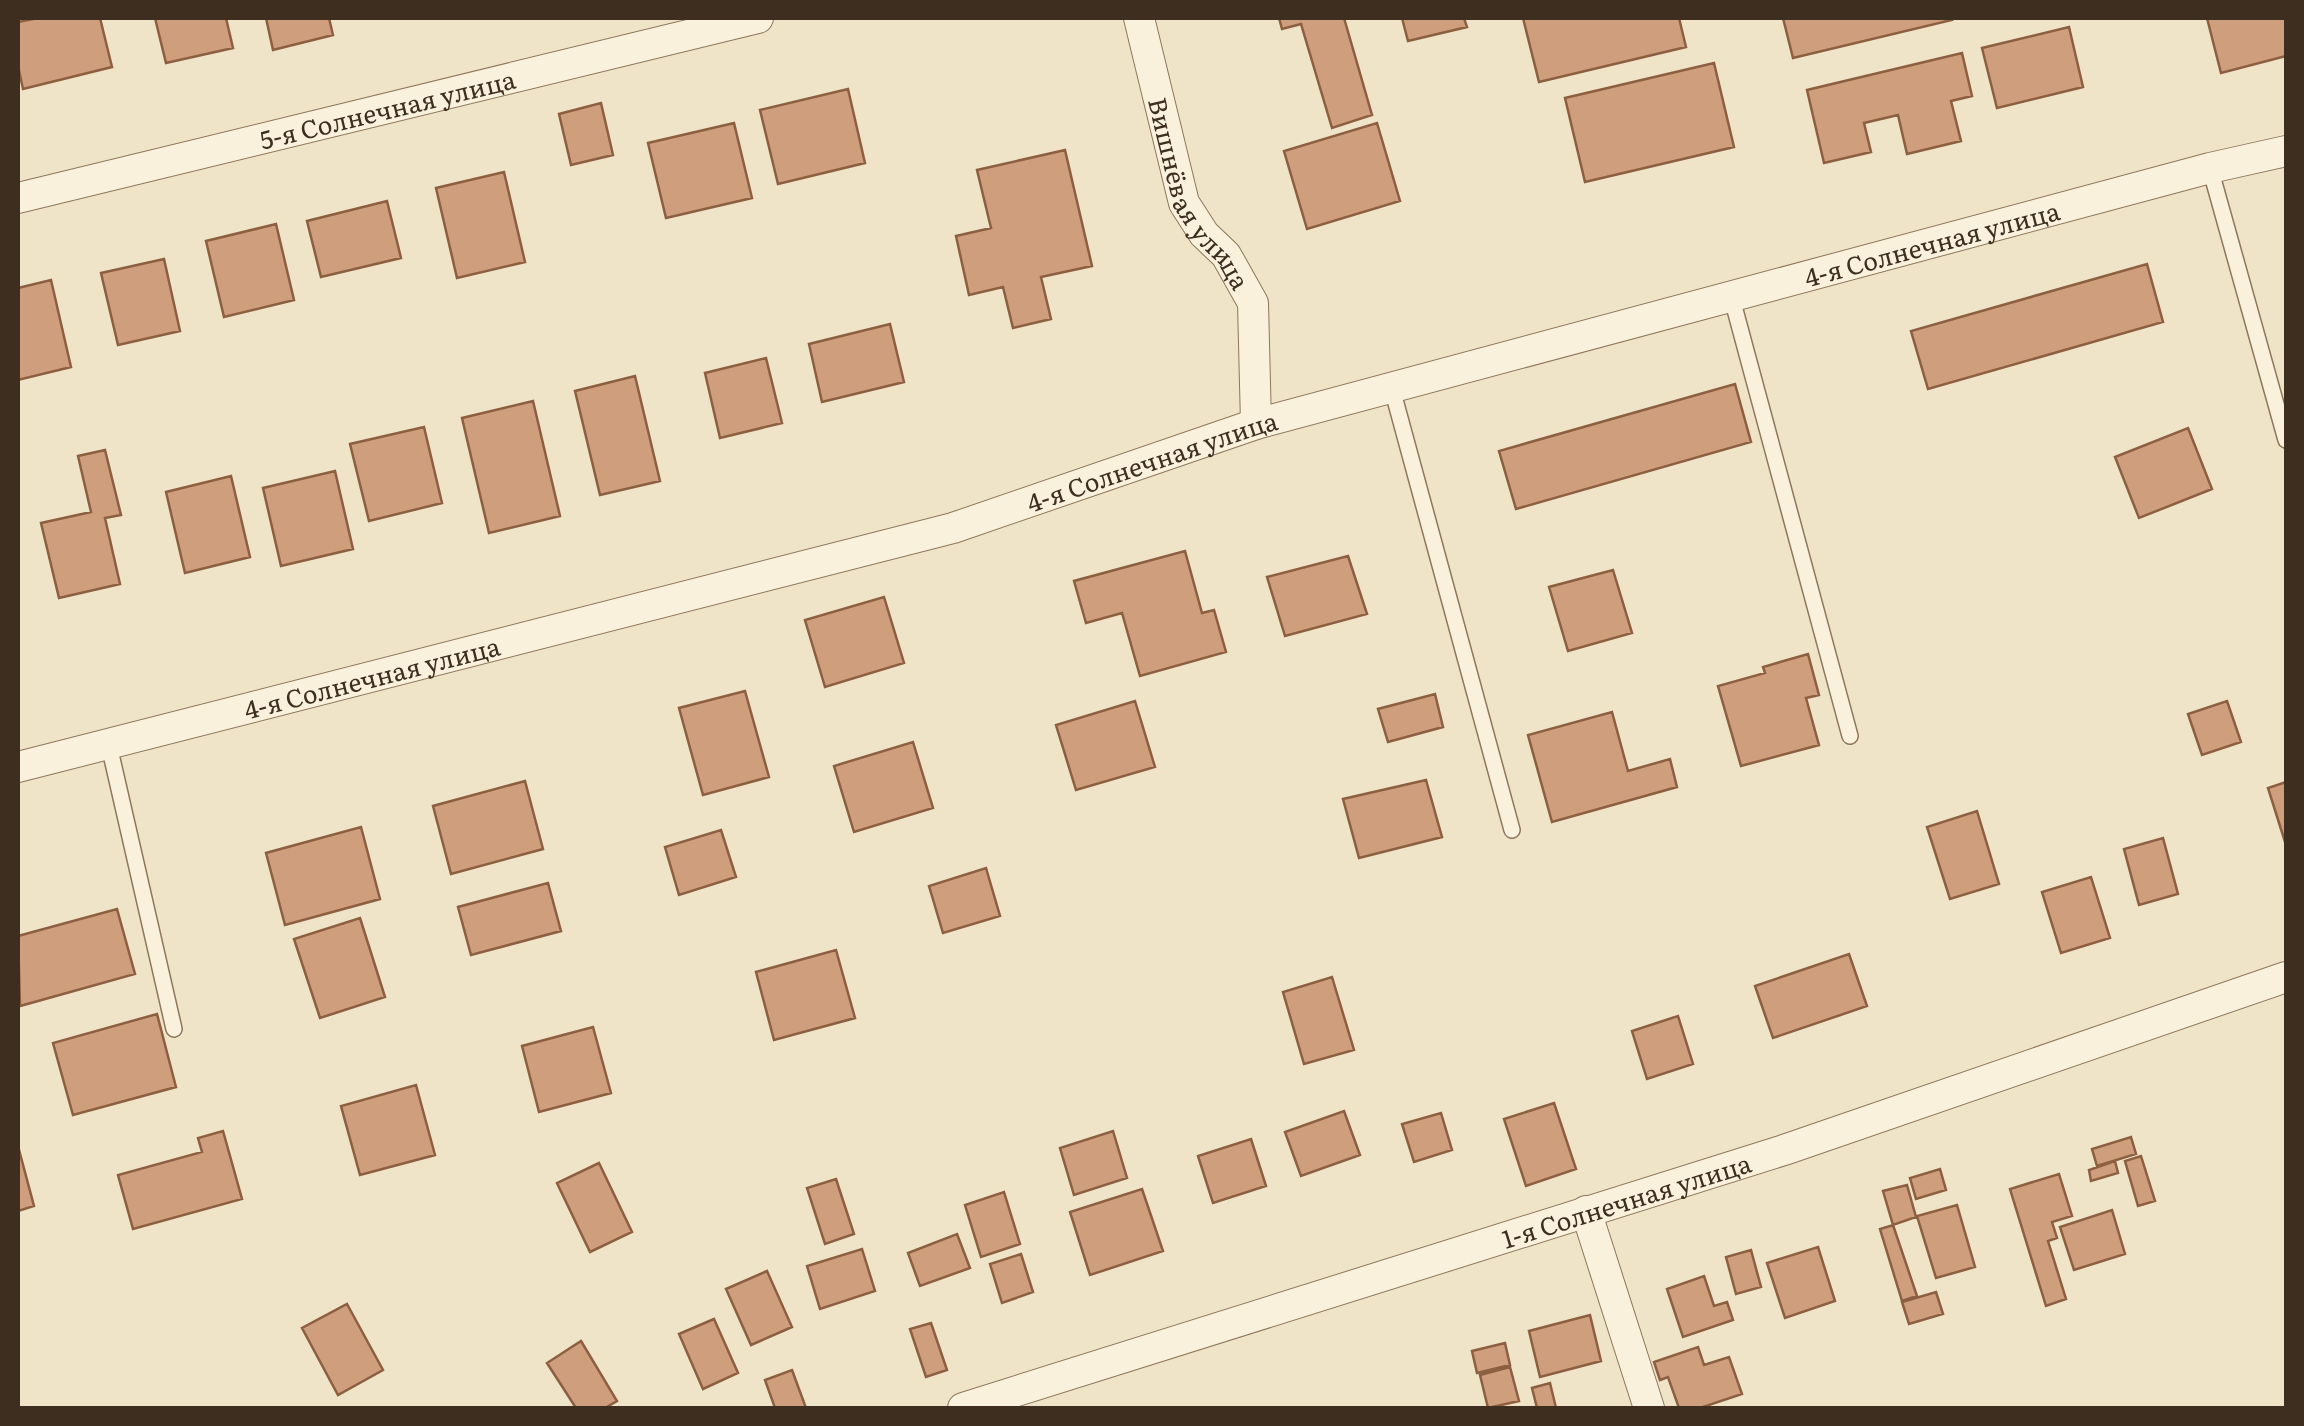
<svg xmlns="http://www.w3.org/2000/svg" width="2304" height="1426" font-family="Literata,serif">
	<rect width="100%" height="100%" fill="#f0e4c8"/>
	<!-- building -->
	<path fill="#cf9f7d" stroke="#8d5f41" stroke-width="2.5" d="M38,18H100L112,67L23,89L18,66V22Z
		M155,18H226L233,48L166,63Z
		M266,18H329L333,35L273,50Z
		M1279,18H1344L1372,115L1332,128L1301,24L1282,29Z
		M1402,18H1464L1467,27L1408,41Z
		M1523,18H1679L1686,47L1539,82Z
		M1783,18H1951L1952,20L1793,58Z
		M2207,18H2286V56L2221,73Z
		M2069,27L2083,87L1997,108L1982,48Z
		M1962,53L1972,96L1951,101L1961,141L1907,154L1898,115L1864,123L1871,152L1824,163L1807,90Z
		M1714,63L1734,147L1585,182L1565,98Z
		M848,89L865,163L778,184L760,110Z
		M601,103L613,155L571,165L559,114Z
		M734,123L752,198L666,218L648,143Z
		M1377,123L1400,201L1307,229L1284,151Z
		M1065,150L1092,266L1041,277L1051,319L1013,328L1003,287L969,295L956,236L991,228L977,170Z
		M504,172L525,262L457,278L436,188Z
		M387,201L401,258L321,277L307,221Z
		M276,224L294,300L224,317L206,241Z
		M164,259L180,331L118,345L101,273Z
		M2147,264L2163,322L1928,389L1911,331Z
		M51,280L71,367L18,380V288Z
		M890,324L904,382L822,402L809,344Z
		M766,358L782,423L720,438L705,373Z
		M635,376L660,481L600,495L575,391Z
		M1735,384L1751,442L1516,509L1499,451Z
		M533,401L560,516L489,533L462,418Z
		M424,427L442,503L369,521L350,444Z
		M2188,428L2212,489L2139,518L2115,457Z
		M105,450L121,515L105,518L120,584L59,598L41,523L91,512L78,456Z
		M335,471L353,549L281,566L263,488Z
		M231,476L250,557L185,573L166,492Z
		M1185,551L1202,613L1214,610L1226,652L1140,676L1122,613L1086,623L1074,581Z
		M1348,556L1367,614L1285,636L1267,577Z
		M1613,570L1632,633L1568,651L1549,587Z
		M884,597L904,663L825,687L805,620Z
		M1808,654L1819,695L1806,698L1819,745L1741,766L1718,686L1765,673L1763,667Z
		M745,691L769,777L703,795L679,708Z
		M1435,694L1443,727L1388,742L1378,709Z
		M1135,701L1155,767L1076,790L1056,725Z
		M2227,701L2241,742L2202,755L2188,714Z
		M1612,712L1628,771L1670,759L1677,787L1552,822L1528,735Z
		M913,742L933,808L854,832L834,766Z
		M1426,780L1442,837L1359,858L1343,799Z
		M525,781L543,849L451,874L433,806Z
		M2286,782V845L2268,788Z
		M1977,811L1999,884L1950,899L1927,827Z
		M361,827L380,899L285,925L266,853Z
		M721,830L736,877L679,895L665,847Z
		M2163,838L2178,894L2139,905L2124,849Z
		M986,868L1000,916L943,933L929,886Z
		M2091,877L2110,938L2061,953L2042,892Z
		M548,883L561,931L471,955L458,907Z
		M117,909L135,974L20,1006L18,936Z
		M360,918L385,997L320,1018L294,939Z
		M836,950L855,1018L774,1040L756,972Z
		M1849,954L1867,1006L1773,1038L1755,986Z
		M1332,977L1354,1050L1304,1064L1283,992Z
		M157,1014L176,1087L73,1115L53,1043Z
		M1678,1016L1693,1064L1647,1079L1632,1031Z
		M593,1027L611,1093L539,1112L522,1046Z
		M416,1085L435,1155L360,1175L341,1106Z
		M1554,1103L1576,1169L1526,1186L1504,1119Z
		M1344,1111L1360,1155L1301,1176L1285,1132Z
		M1441,1113L1452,1150L1414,1162L1402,1124Z
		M223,1131L242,1199L133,1229L118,1175L202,1152L198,1138Z
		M1113,1131L1127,1178L1074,1195L1060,1148Z
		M2131,1137L2136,1154L2097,1166L2092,1149Z
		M1251,1139L1266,1186L1213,1203L1198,1156Z
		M18,1146L34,1206L18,1211Z
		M2141,1156L2155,1201L2138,1206L2125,1161Z
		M2115,1161L2118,1173L2091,1181L2089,1170Z
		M599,1163L632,1232L590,1252L557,1183Z
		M1940,1169L1946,1190L1916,1199L1910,1178Z
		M2059,1174L2072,1216L2052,1222L2057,1238L2048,1241L2066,1299L2046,1306L2010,1189Z
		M836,1179L854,1234L825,1244L807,1188Z
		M1907,1185L1916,1217L1893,1225L1883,1191Z
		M1142,1189L1163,1251L1090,1275L1070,1212Z
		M1004,1192L1020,1244L981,1257L965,1205Z
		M1957,1205L1975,1267L1936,1278L1917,1216Z
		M2112,1210L2125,1254L2074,1270L2060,1227Z
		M1893,1225L1917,1296L1902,1301L1880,1229Z
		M957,1234L970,1268L920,1286L908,1253Z
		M1818,1247L1835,1301L1785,1318L1767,1263Z
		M862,1249L875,1291L820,1309L807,1266Z
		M1751,1250L1761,1287L1736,1294L1726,1257Z
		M1021,1254L1033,1292L1002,1303L990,1264Z
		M767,1271L792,1327L751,1345L726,1289Z
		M1704,1276L1714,1306L1727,1302L1733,1320L1683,1337L1667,1289Z
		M1936,1292L1943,1314L1909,1324L1902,1302Z
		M347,1304L383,1370L338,1395L302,1328Z
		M1590,1315L1601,1361L1540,1377L1529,1331Z
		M714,1319L738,1373L703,1389L679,1334Z
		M931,1323L947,1370L926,1377L910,1329Z
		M581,1341L617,1401L605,1408H576L547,1363Z
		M1505,1343L1510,1365L1477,1373L1472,1351Z
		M1698,1347L1704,1365L1729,1357L1742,1394L1700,1408H1679L1668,1377L1660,1380L1654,1362Z
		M1510,1367L1519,1401L1488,1408L1480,1375Z
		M792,1370L806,1408H775L765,1380Z
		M1550,1383L1556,1408H1537L1532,1388Z"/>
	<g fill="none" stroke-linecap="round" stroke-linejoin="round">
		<!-- service casing -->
		<g stroke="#8d765c" stroke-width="18">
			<path id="service" d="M2210,168L2286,440
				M1731,295L1850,736
				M1391,385L1512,830
				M108,741L174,1029"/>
		</g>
		<!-- minor casing -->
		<g stroke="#8d765c" stroke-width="32">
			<g id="minor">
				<path id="s1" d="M1139,18L1184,203L1204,234L1226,255L1253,303L1256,424"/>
				<path id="s2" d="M18,198L758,18"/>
				<path id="s3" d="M18,767L953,528L1256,424L2210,168L2286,151"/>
				<path d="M1586,1211L1649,1408"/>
				<path id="s4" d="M963,1408L1784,1150L2286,977"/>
			</g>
		</g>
		<!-- service -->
		<use href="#service" stroke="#faf1dc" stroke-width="15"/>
		<!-- minor -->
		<use href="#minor" stroke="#faf1dc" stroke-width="30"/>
	</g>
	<g text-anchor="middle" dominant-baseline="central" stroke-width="8" stroke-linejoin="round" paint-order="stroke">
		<!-- street labels -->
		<g font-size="25" fill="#3d2e20" stroke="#f7eed8">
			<text stroke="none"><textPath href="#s2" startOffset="380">5-я Солнечная улица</textPath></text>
			<text stroke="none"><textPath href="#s1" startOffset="188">Вишнёвая улица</textPath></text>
			<text stroke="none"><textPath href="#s3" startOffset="1985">4-я Солнечная улица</textPath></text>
			<text stroke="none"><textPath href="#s3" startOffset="1175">4-я Солнечная улица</textPath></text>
			<text stroke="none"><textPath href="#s3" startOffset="365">4-я Солнечная улица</textPath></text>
			<text stroke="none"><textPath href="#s4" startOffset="695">1-я Солнечная улица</textPath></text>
		</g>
	</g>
	<!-- border -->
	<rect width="2304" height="1426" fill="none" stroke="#3d2e20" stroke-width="40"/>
</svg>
